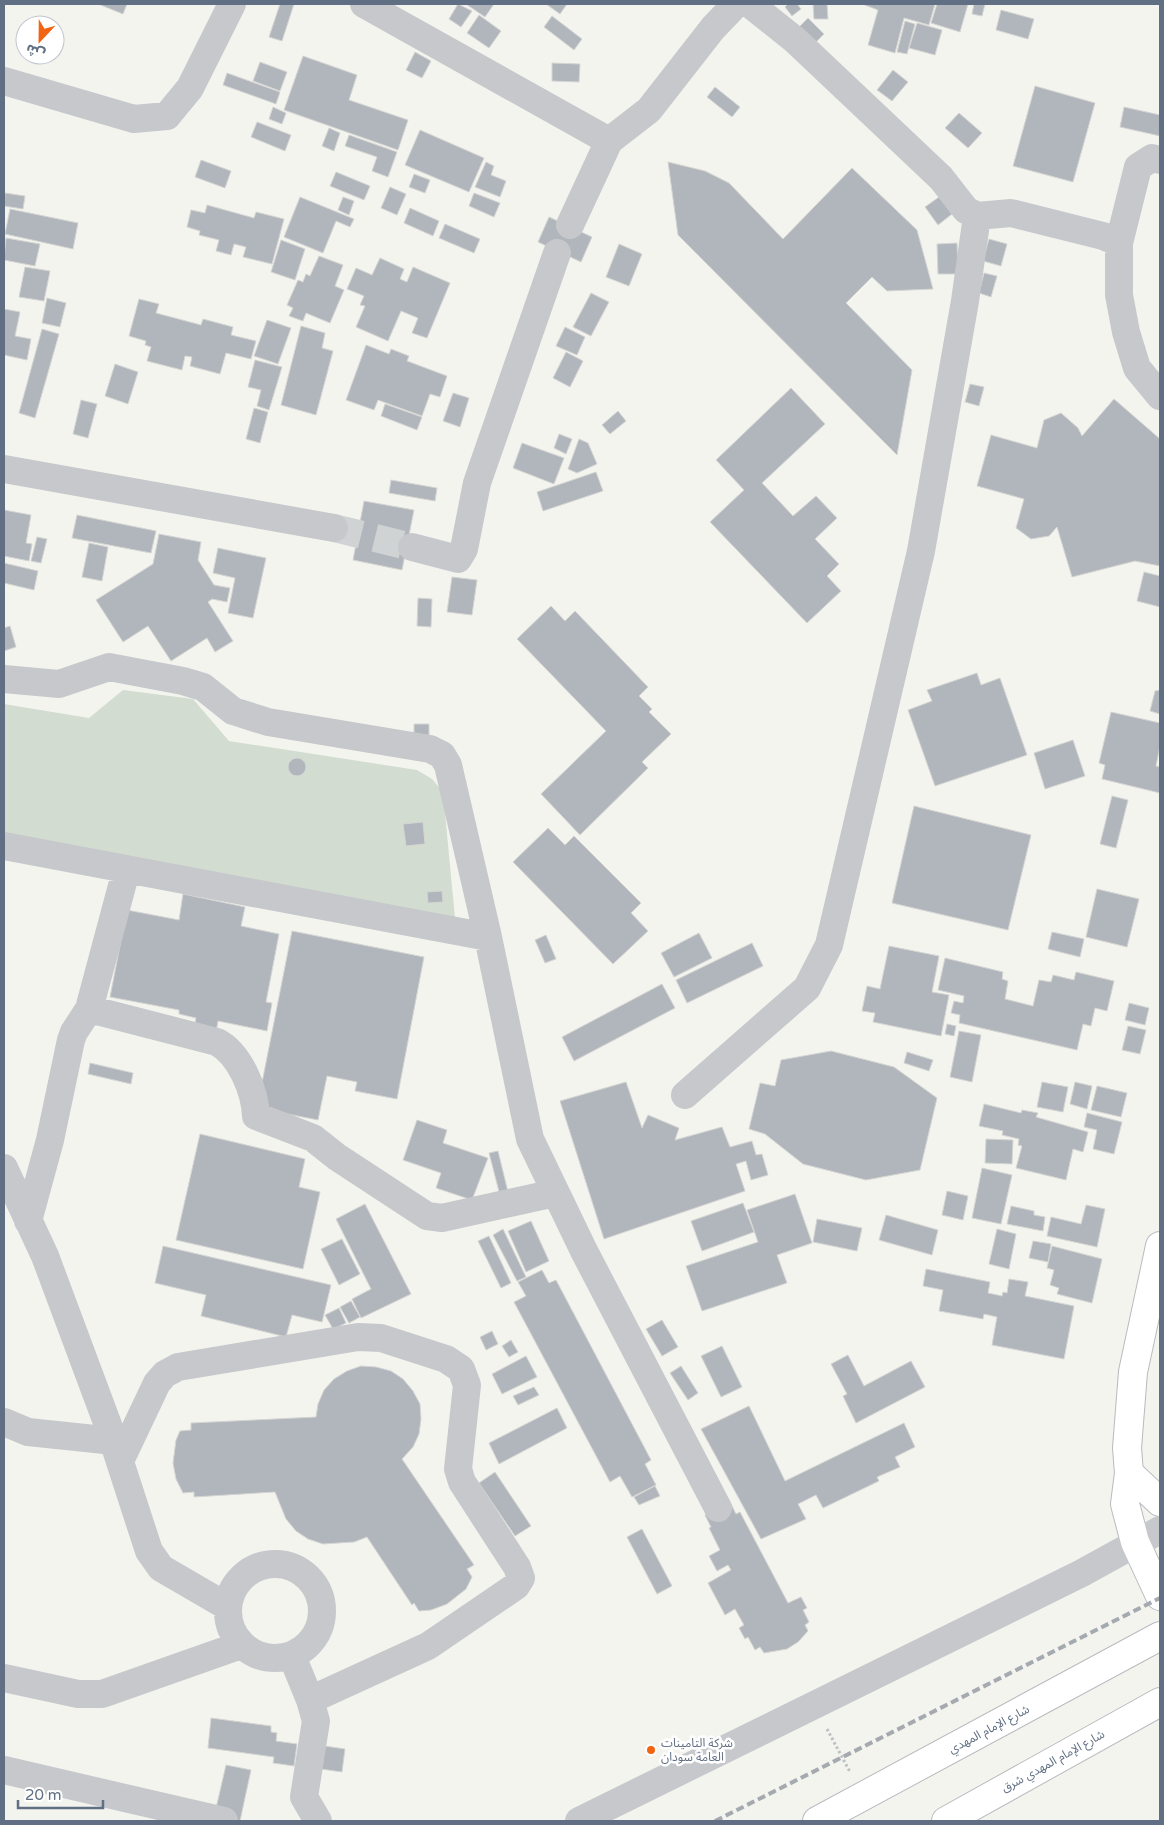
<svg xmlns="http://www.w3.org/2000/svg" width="1164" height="1825" font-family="'Varela Round','Noto Sans Arabic',sans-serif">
	<rect width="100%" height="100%" fill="#f4f4ef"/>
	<!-- green -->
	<path fill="#d3dcd0" d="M123,690L193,699L229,741L417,770L432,779L443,792L455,918L4,834V704L89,718Z"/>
	<!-- building -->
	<path fill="#b0b6bc" stroke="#d5d5d3" d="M98,4H127L123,14Z
		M280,4H294L282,41L269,37Z
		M458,4L472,11L461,27L449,19Z
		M466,4H494L485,17Z
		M546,4H567L560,14Z
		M788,4H797L801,9L792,16L785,7Z
		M813,4H827L828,19H814Z
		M862,4H935L929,25L904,18L895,53L868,45L878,10Z
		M937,4H968L960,32L931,23Z
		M974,4H985L982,16L972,14Z
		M1001,10L1034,19L1028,39L996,30Z
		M479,15L501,31L489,48L467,33Z
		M552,16L582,39L574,50L544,27Z
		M808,18L824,34L814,44L798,28Z
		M905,21L915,24L907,54L897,52Z
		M917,23L942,30L935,55L909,48Z
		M415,52L431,61L422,78L406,70Z
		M303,56L357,75L349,100L408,120L398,150L284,110Z
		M260,62L287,72L280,91L253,81Z
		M552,63L580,64L579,82L552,81Z
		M893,70L908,82L892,101L877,90Z
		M227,73L280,92L276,104L223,85Z
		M1035,86L1095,103L1073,182L1013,166Z
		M715,87L740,107L732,117L707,97Z
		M273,107L286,113L282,124L269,119Z
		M1124,107L1160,115V136L1120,127Z
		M959,113L982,133L968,148L945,128Z
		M257,122L291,135L285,151L251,137Z
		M329,128L340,133L334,151L322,146Z
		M420,130L484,158L469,192L405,165Z
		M349,135L397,152L388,177L372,171L377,157L345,146Z
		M201,160L231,171L225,188L195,177Z
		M486,162L494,166L491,175L506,181L500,197L475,187Z
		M668,162L705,171L729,183L783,239L852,168L917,230L933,289L887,291L872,277L846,303L912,370L897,455L678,235Z
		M336,172L370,186L364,200L330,186Z
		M414,174L430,180L425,193L409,187Z
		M390,187L406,194L397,215L381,208Z
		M5,193L25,196L23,209L4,206Z
		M474,193L500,203L494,217L469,206Z
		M300,197L354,219L350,227L336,221L323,253L284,237Z
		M343,197L354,201L349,215L338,210Z
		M939,197L952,214L938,225L925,207Z
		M207,205L254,218L256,212L284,219L272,264L243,257L246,247L234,244L231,255L216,251L219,240L199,235L200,231L187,227L191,210L205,213Z
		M410,208L439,221L433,236L404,223Z
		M10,209L78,223L73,249L5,234Z
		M549,217L592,237L581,262L538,242Z
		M445,224L480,239L474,253L439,238Z
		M6,238L40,244L35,266L4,260Z
		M989,239L1007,244L1001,266L983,261Z
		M281,240L305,249L295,280L271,272Z
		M957,243L958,274H938L937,244Z
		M619,244L642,254L629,286L606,277Z
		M319,256L343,265L335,286L344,290L330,323L306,313L303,321L289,316L293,308L287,305L298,280L303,282L306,274L310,276Z
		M380,258L404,269L400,279L407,282L413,267L450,283L427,338L412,333L418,318L401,311L388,341L356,327L365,306L360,305L364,296L347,289L356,268L372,275Z
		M25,267L50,271L44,301L19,297Z
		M984,273L997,276L991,297L979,293Z
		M591,293L609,302L591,336L573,327Z
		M47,298L66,303L60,327L42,323Z
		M139,299L159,304L156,313L201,325L203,319L233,327L231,335L256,341L251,359L226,353L220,374L190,366L192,357L185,356L182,370L147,361L151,347L145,345L146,341L129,336Z
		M4,309L20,312L15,336L31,339L27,360L4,355Z
		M267,320L291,328L278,364L254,356Z
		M301,326L325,333L322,348L333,351L316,415L281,405Z
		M565,327L585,337L577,355L556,346Z
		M42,329L59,334L35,418L19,413Z
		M366,345L389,354L391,349L409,356L407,361L447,376L440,397L430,394L422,416L378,400L374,410L346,400Z
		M566,352L583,361L570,387L553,378Z
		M255,360L282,367L269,410L257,406L261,390L248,387Z
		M115,364L138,372L128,404L105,396Z
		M970,384L984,387L979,406L965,402Z
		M791,388L825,424L762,483L793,516L816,496L837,518L815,539L839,564L827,576L841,591L807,623L710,522L744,490L716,460Z
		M453,393L469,398L460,427L443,421Z
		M1114,399L1160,439V566L1135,561L1072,577L1057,527L1049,536L1031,539L1016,528L1024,499L977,486L991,435L1037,448L1044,420L1061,413L1078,428L1082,436Z
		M81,400L97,404L88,438L73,434Z
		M385,404L422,417L417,430L381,416Z
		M254,408L268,412L260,443L246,439Z
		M618,411L626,421L610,434L602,425Z
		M559,434L572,439L566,454L554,448Z
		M579,439L588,443L597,464L577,473L568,469Z
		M522,443L564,458L554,484L513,468Z
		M596,472L603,491L543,511L537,492Z
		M391,480L437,488L435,501L389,493Z
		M364,501L414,510L402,570L353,560Z
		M4,510L31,515L26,543L32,544L29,561L4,556Z
		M77,515L156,531L151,553L72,538Z
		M159,534L201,542L198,560L214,585L230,588L227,602L212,599L208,602L233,641L215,652L207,638L171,661L148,626L123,642L96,600L153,564Z
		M37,537L47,539L41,563L31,561Z
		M89,543L108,547L102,581L82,577Z
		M218,548L266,558L253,618L228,613L235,578L213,573Z
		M4,563L38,571L34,590L4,583Z
		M1144,572L1160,576V607L1137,601Z
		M452,577L477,580L472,615L447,612Z
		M418,598L432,599L431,627L417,626Z
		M551,606L565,621L575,611L648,687L639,696L652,709L649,712L671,734L642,762L648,768L580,835L541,794L606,731L517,639Z
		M10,626L16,647L4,651V628Z
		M977,673L981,685L1000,678L1027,755L935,786L908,710L932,701L927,690Z
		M1160,690V714L1150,711L1155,691Z
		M1111,712L1160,723V746L1156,766L1160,767V793L1102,779L1105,765L1099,763Z
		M414,724H429V738H414Z
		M1073,740L1085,776L1045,789L1034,753Z
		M288 767a9 9 0 1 1 18 0a9 9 0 1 1-18 0Z
		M1112,796L1128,800L1116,848L1100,844Z
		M914,806L1031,835L1008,930L892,903Z
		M423,822L425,844L406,846L403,824Z
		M548,828L565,845L574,836L641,903L631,913L648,931L613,964L513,862Z
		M1097,889L1139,899L1127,947L1086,937Z
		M442,891L443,902L428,903L427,892Z
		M183,894L245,907L241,926L279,934L266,1002L272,1003L267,1031L218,1021L215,1038L193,1034L196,1018L179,1014V1010L110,997L127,910L179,920Z
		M292,931L424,957L397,1099L355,1091L357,1082L327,1076L318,1120L257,1108Z
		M1052,932L1084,939L1080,957L1048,949Z
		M699,933L712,958L674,977L661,953Z
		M546,935L556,959L545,963L535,940Z
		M752,943L763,966L687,1003L676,980Z
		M889,946L939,956L932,992L949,995L941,1036L873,1022L875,1013L862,1011L867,986L880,989Z
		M945,958L1003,972L1002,979L1008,981L1005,999L1033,1006L1039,980L1051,982L1053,975L1074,980L1076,972L1114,981L1107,1011L1095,1008L1091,1026L1083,1024L1077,1050L959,1023L960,1015L951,1013L954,1001L963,1003L964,996L938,990Z
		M662,984L675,1008L574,1061L562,1037Z
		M1129,1003L1149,1008L1145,1025L1125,1020Z
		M947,1024L956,1026L954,1036L945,1034Z
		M1128,1026L1146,1030L1140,1054L1122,1050Z
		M959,1031L981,1035L972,1082L950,1077Z
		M831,1051L894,1067L937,1098L920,1170L866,1180L803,1164L765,1134L749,1129L760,1083L775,1086L781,1060Z
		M907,1052L933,1060L929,1071L904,1063Z
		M90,1063L133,1073L131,1084L88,1074Z
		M626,1082L642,1128L648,1115L679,1128L675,1140L722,1127L730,1147L752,1141L756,1155L762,1154L768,1175L751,1180L746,1161L736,1164L745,1191L604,1239L560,1101Z
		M1042,1082L1068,1087L1063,1112L1037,1107Z
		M1075,1082L1092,1086L1087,1109L1070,1104Z
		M1097,1086L1127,1093L1121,1117L1091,1110Z
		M984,1104L1021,1113L1022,1110L1038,1113L1036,1117L1088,1132L1083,1152L1073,1149L1066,1180L1016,1168L1022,1146L1018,1145L1019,1139L1002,1135L1003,1131L979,1126Z
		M1087,1113L1122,1122L1114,1154L1093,1149L1097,1130L1084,1127Z
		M417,1120L447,1130L443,1143L488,1158L472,1200L436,1188L441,1173L403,1160Z
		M200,1134L305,1159L299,1187L320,1192L303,1269L176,1240Z
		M986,1139L1013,1140L1012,1164L985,1163Z
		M498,1151L510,1200L502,1203L489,1153Z
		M982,1168L1012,1175L1001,1224L972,1218Z
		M947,1191L968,1196L963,1220L942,1215Z
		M795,1194L812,1243L777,1255L787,1283L702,1311L686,1266L758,1242L747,1210Z
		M743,1203L754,1232L702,1251L691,1221Z
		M365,1204L411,1294L361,1318L352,1299L371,1289L336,1219Z
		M1086,1205L1105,1209L1097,1247L1047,1236L1051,1217L1081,1224Z
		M1011,1206L1034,1211V1215L1045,1217L1043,1231L1007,1224Z
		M886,1215L938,1230L932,1255L879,1240Z
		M817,1219L862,1228L857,1251L813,1242Z
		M531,1221L549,1261L526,1272L508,1231Z
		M503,1229L526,1277L517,1281L493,1235Z
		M997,1229L1016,1234L1009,1269L989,1264Z
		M489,1236L511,1283L501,1288L478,1241Z
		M342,1239L360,1274L339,1285L321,1249Z
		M1033,1241L1051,1244L1048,1262L1029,1258Z
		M163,1246L331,1285L322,1322L292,1315L286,1337L201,1316L206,1295L155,1283Z
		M1052,1246L1102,1259L1092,1303L1057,1294L1059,1288L1050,1285L1054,1270L1047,1268Z
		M926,1269L990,1282L988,1293L1002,1296L1003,1292L1007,1293L1009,1279L1028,1282L1025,1296L1074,1306L1064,1359L992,1345L997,1317L984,1314L983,1319L939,1311L943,1290L923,1286Z
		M542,1270L549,1283L556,1280L651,1460L645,1464L656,1485L632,1497L620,1476L610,1482L514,1302L526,1296L518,1282Z
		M351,1301L360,1317L349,1323L340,1307Z
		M339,1308L346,1323L333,1329L325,1315Z
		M662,1320L678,1347L662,1356L646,1329Z
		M492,1331L498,1344L486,1350L480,1337Z
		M511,1340L518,1352L509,1357L502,1346Z
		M722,1346L742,1387L721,1397L701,1356Z
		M848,1355L864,1386L911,1361L925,1387L856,1423L843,1396L847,1394L831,1364Z
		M526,1356L537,1377L502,1394L492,1374Z
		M361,1366L376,1367L391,1371L403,1379L413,1391L420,1404L421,1419L419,1434L413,1447L402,1459L474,1565L467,1569L472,1577L466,1589L447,1604L431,1610L419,1611L414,1603L412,1605L367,1537L354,1542L323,1544L308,1539L296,1531L286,1519L275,1492L194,1497V1492L183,1493L176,1479L173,1463L176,1440L180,1431L191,1430V1423L316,1417L318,1404L324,1390L334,1379L347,1371Z
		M681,1366L698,1393L688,1400L670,1373Z
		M534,1387L539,1395L518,1405L513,1396Z
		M749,1406L785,1481L904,1423L915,1447L895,1457L900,1467L877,1477L879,1481L823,1508L816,1495L798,1504L806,1519L761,1539L701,1429Z
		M557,1408L567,1428L499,1464L489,1443Z
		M495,1472L531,1526L515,1536L479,1483Z
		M655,1486L660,1496L639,1505L634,1497Z
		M730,1502L736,1514L740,1512L788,1603L801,1597L807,1608L803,1610L809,1622L805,1625L808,1631L798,1642L787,1649L764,1653L760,1647L755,1650L748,1637L745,1639L739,1628L744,1625L735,1609L725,1615L708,1583L731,1570L728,1565L717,1571L709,1556L720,1550L709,1528L711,1527L705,1515Z
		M642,1529L672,1586L657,1594L627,1537Z
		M211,1718L271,1726V1732L277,1733L276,1741L297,1744L294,1766L273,1763L274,1757L208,1748Z
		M325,1746L345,1749L342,1772L321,1769Z
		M226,1765L251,1770L240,1821H213Z"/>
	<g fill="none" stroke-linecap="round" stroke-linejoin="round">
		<!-- minor-tunnel -->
		<path stroke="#cfd3d4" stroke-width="28" stroke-dasharray="28 14" stroke-linecap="butt" d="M334,528L412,547"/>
		<!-- major casing -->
		<g stroke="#b8bbbf" stroke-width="30">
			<path id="major" d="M1160,1246L1133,1372L1127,1448L1129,1473L1125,1504L1135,1542L1160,1596
				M1129,1473L1160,1502
				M817,1821L1160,1636
				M946,1821L1160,1702"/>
		</g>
		<!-- path -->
		<path stroke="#bec0c2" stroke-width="3" stroke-dasharray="2.5 2.5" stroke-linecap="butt" d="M827,1729L850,1772"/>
		<!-- minor -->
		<path stroke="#c6c8cc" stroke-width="28" d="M364,4L609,141
			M750,4L795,40L941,178L966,210L977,216L1011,213L1103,236L1119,243
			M4,81L134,119L167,116L190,88L232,4
			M1160,160L1152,158L1138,167L1119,243V295L1126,332L1137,368L1160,396
			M570,225L609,141L649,110L713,28L736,4
			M4,469L334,528
			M412,547L458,559L464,549L477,483L557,253
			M4,679L59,684L109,667L183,681L203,687L233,711L268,722L430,749L442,755L448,765L488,937L530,1139L584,1251L718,1508
			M4,846L488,937
			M89,1009L217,1042C240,1054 255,1091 256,1116L313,1138L337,1157L427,1216L442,1218L555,1193
			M685,1095L807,988L829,945L921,551L965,301L977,216
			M4,1168L45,1256L108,1425L149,1551L161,1568L228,1607
			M28,1221L50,1140L71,1040L74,1032L89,1009L126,871
			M4,1422L28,1432L114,1441
			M120,1461L157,1383L165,1374L178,1367L358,1337L381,1338L446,1359L461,1369L467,1385L458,1469L462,1482L517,1567L521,1578L516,1586L428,1646L310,1700
			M228 1611a47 47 0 1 1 94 0a47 47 0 1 1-94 0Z
			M292,1656L310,1700L316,1721L304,1797L318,1821
			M4,1678L78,1694H102L241,1645
			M4,1770L224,1821
			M579,1821L1082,1573L1160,1530"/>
		<!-- major -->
		<use href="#major" stroke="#fff" stroke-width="28"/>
		<!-- rail -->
		<path stroke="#a5a9b0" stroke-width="4" stroke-dasharray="8 4" stroke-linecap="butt" d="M715,1821L1160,1598"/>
	</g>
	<!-- markers -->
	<circle fill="#f26312" stroke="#fff" stroke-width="2" cx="651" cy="1750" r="5"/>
	<g text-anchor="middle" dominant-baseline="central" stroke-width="5" stroke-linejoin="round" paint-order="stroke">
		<!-- street labels -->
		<g font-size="12" fill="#606f83" stroke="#fff">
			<text transform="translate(989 1729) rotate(-28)">شارع الإمام المهدي</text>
			<text transform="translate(1053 1761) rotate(-29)">شارع الإمام المهدي شرق</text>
		</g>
		<!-- poi labels -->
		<g font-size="12" fill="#606f83" stroke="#fff" text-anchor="start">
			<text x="661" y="1743">شركة التامينات<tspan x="661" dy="14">العامة سودان</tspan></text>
		</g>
	</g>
	<!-- border -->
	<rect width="1164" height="1825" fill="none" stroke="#606f83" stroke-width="10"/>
	<!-- north arrow -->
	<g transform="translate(40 40) rotate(202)"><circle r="24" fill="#ffffff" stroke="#bfc5cd"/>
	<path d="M0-4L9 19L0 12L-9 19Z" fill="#f26312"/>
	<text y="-8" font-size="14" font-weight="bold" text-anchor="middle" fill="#606f83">ش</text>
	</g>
	<!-- scale -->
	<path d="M18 1800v8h85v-8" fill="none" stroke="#606f83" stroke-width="2.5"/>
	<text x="25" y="1800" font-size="15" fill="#606f83" stroke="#ffffff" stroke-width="4" paint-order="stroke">20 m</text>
</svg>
